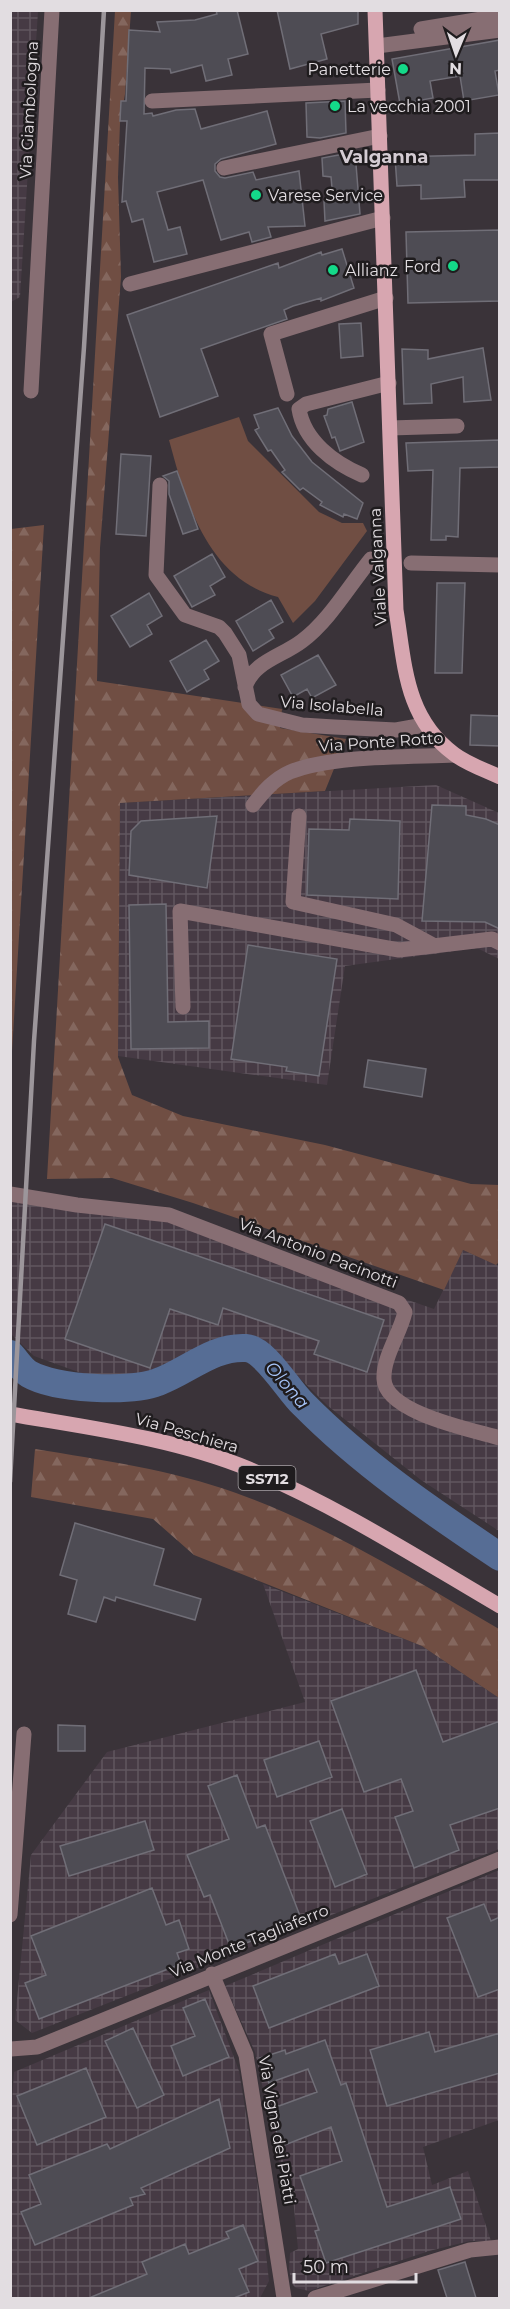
<svg xmlns="http://www.w3.org/2000/svg" width="510" height="2309" font-family="Montserrat,sans-serif">
	<defs>
		<pattern id="industrial-grid" width="8" height="8" patternUnits="userSpaceOnUse" patternTransform="scale(1.5)"><rect width="8" height="8" fill="#463a44"/><path d="M0 4h8M4 0v8" fill="none" stroke="#60565f"/></pattern>
		<pattern id="forest-firs" width="22" height="20" patternUnits="userSpaceOnUse" patternTransform="scale(1.5)"><rect width="22" height="20" fill="#704e43"/><path d="M5 1l3.5 6h-7zM16 11l3.5 6h-7z" fill="#84675e"/></pattern>
	</defs>
	<rect width="100%" height="100%" fill="#3a3339"/>
	<!-- industrial -->
	<path fill="url(#industrial-grid)" d="M11,10L38,11L20,297L11,302Z
		M436,785L499,813V959L477,948L345,966L327,1085L118,1056L120,803Z
		M10,1188L168,1217L434,1309L463,1250L499,1266V1531L421,1480L328,1406L267,1346L220,1341L146,1372L95,1378L34,1356L11,1334Z
		M263,1584L422,1646L499,1698V1849L32,2033L15,2020L31,1855L107,1752L305,1702Z
		M499,1870V2120L423,2147L432,2185L468,2171L491,2241H470L429,2251L309,2291L296,2288L292,2284L289,2269L290,2253L298,2249L290,2167H280L255,2052L225,1986Z
		M209,1990L239,2071L260,2200L269,2281L260,2298H11L10,2130L14,2072Z"/>
	<!-- green -->
	<path fill="#704e43" d="M239,417L248,441L319,512L342,523H363L367,531L315,601L293,623L278,597C208,579 186,503 169,440Z"/>
	<!-- forest -->
	<path fill="url(#forest-firs)" d="M115,11H131L125,94L120,123L118,177L121,277L100,548L97,681L282,709L280,728L346,739L325,791L120,803L118,1057L132,1095L183,1116L325,1145L471,1184L499,1185V1262L496,1265L463,1250L444,1290L193,1203L112,1178L47,1179Z
		M44,525L11,1068V529Z
		M35,1449C102,1460 172,1470 236,1493C328,1526 415,1580 499,1629V1698L422,1646L194,1555L153,1519L31,1497Z"/>
	<g fill="none" stroke-linecap="round" stroke-linejoin="round">
		<!-- river -->
		<path stroke="#566d95" stroke-width="28" d="M10,1354C16,1360 22,1370 29,1374C55,1389 130,1393 158,1382C188,1371 213,1346 246,1348C265,1349 289,1391 303,1404C362,1464 430,1510 500,1557"/>
	</g>
	<!-- building -->
	<path fill="#4e4c54" stroke="#706e77" stroke-width="1.5" d="M216,10H237L248,54L228,59L232,75L206,81L202,65L171,73L170,69L145,68L144,114L152,113L153,116L176,110L195,109L201,129L267,111L276,144L221,159L215,164V171L220,177L225,178L253,172L256,180L299,171L305,226L268,227L271,237L252,242L249,232L221,240L203,180L157,192L168,230L180,227L187,254L154,262L143,219L132,222L126,201L122,202L127,121H120L121,101H126L129,30L160,32L157,22L195,20L217,14Z
		M277,10H358V24L321,34L327,59L290,69Z
		M500,40V70L495,71L499,95L464,101L460,76L430,81L433,98L400,104L392,59Z
		M345,101L346,133L320,138L307,137L306,103Z
		M500,133V180H464L465,197L421,199V185L397,186L395,157L475,155V134Z
		M355,152L360,214L325,221L324,201L333,199L331,177L323,176L322,158Z
		M500,230V301L408,303L406,232Z
		M342,249L354,288L321,301V298L293,306L284,310L287,319L201,349L218,396L160,417L127,315L278,263L279,268L321,252L322,255Z
		M361,323L363,356L341,358L339,324Z
		M483,348L491,400L464,402L463,377L431,384L432,403L404,404L402,349L428,350V359Z
		M352,402L364,442L340,451L335,437L332,438L324,416L327,415L328,409Z
		M278,408L292,436L312,462L363,503L357,519L344,514L343,517L320,505L322,502L303,488L300,490L282,472L285,470L271,450L268,451L255,430L259,428L254,415Z
		M500,440V467L460,468L458,537L446,536V540H431L433,470L408,471L406,443Z
		M121,454L151,456L146,536L116,534Z
		M177,471L198,529L183,534L169,494V481L163,476Z
		M212,554L225,577L210,586L215,595L192,607L174,576Z
		M437,583H465L462,673H435Z
		M149,593L162,616L147,625L152,634L130,647L111,616Z
		M271,600L283,622L269,630L274,638L253,651L236,621Z
		M206,640L219,661L204,670L209,679L187,692L170,661Z
		M318,655L336,685L312,698L307,689L293,697L281,675Z
		M471,715L500,716V746L470,745Z
		M432,805L466,806V815L486,819L500,825V929L485,922L422,921Z
		M217,816L207,888L129,875L131,831L141,821Z
		M350,819L400,821L398,899L307,895L309,829L349,830Z
		M166,904L168,1022L209,1021V1048L131,1049L129,905Z
		M248,945L337,959L319,1076L286,1071L287,1067L231,1059Z
		M368,1060L426,1069L422,1097L364,1087Z
		M105,1224L384,1320L367,1372L314,1354L319,1341L223,1308L218,1325L170,1309L150,1368L65,1339Z
		M75,1523L164,1549L154,1585L201,1599L195,1620L116,1597L115,1601L104,1597L96,1622L68,1614L77,1580L60,1575Z
		M416,1670L443,1742L500,1721V1808L450,1825L459,1850L414,1868L395,1817L413,1811L401,1779L364,1792L331,1701Z
		M58,1725L85,1726V1751H58Z
		M319,1741L332,1777L277,1797L264,1760Z
		M237,1775L257,1828L265,1825L302,1921L231,1949L210,1895L204,1897L187,1855L229,1839L208,1786Z
		M342,1809L367,1874L335,1887L310,1821Z
		M145,1821L154,1850L69,1876L60,1846Z
		M152,1888L166,1925L179,1920L189,1949L177,1953L181,1964L39,2019L25,1983L46,1975L31,1936Z
		M484,1904L491,1921L500,1917V1989L478,1997L447,1918Z
		M335,1954L339,1964L367,1954L379,1986L269,2028L253,1986Z
		M205,1999L229,2057L183,2076L171,2046L195,2036L183,2008Z
		M133,2028L164,2095L137,2108L105,2041Z
		M429,2032L435,2052L500,2033V2073L387,2106L370,2050Z
		M325,2040L341,2085L346,2083L387,2207L450,2187L461,2219L326,2263L315,2231L319,2230L300,2176L342,2161L331,2127L282,2146L268,2110L317,2092L308,2069L269,2083L260,2058L285,2050L286,2054Z
		M86,2068L106,2117L37,2145L17,2096Z
		M219,2099L230,2148L141,2188L145,2194L130,2198L133,2205L35,2245L21,2212L41,2204L29,2175L107,2144L110,2149Z
		M243,2225L258,2261L239,2269L249,2292L234,2298H89L147,2274L142,2262L185,2244L189,2254L229,2238L226,2232Z
		M465,2262L476,2298H447L438,2270Z"/>
	<g fill="none" stroke-linecap="round" stroke-linejoin="round">
		<!-- minor -->
		<path stroke="#876e73" stroke-width="15" d="M421,29L500,16
			M377,46L500,30
			M152,101L378,90
			M224,168L380,136
			M130,284L383,218
			M31,391L52,10
			M287,394L271,334L386,298
			M390,428L457,426
			M362,475C334,463 304,441 299,409L306,404L389,383
			M160,485L156,575L185,615L219,627L225,633L239,655L249,704L258,714L302,725L334,727L396,730L424,725
			M411,563L500,565
			M245,687C254,661 281,657 302,641C329,621 349,586 371,559
			M253,805C263,792 274,779 290,772C331,755 409,757 454,755
			M299,816L293,902L396,925L435,946
			M183,1007L180,911L399,950L492,939L500,943
			M10,1194L77,1205L169,1215L399,1303L405,1312C400,1334 383,1357 384,1379C385,1413 473,1430 500,1438
			M10,1915L24,1734
			M212,1974L246,2055L284,2298
			M11,2049L37,2047L500,1859
			M315,2298L470,2250L500,2247"/>
		<!-- major -->
		<path stroke="#d7a6b0" stroke-width="15" d="M375,10L396,610C405,665 405,718 454,754C467,764 485,770 500,777
			M10,1414C90,1428 173,1438 249,1469C337,1506 418,1558 500,1606"/>
		<!-- rail -->
		<path stroke="#9c969b" stroke-width="4.5" d="M10,1482L34,1041L84,347L104,10"/>
	</g>
	<!-- markers -->
	<g fill="#14d989" stroke="#1f1c1e" stroke-width="2">
		<circle cx="403" cy="69" r="6"/>
		<circle cx="335" cy="106" r="6"/>
		<circle cx="256" cy="195" r="6"/>
		<circle cx="453" cy="266" r="6"/>
		<circle cx="333" cy="270" r="6"/>
	</g>
	<g text-anchor="middle" dominant-baseline="central" stroke-width="5" stroke-linejoin="round" paint-order="stroke">
		<!-- shield labels -->
		<rect fill="#1f1c1e" stroke="#a8a3a6" stroke-width="1.5" x="238.5" y="1466" width="57" height="24" rx="4.5"/>
		<g font-size="15" font-weight="bold" fill="#e2dde1">
			<text x="267" y="1478">SS712</text>
		</g>
		<!-- poi labels -->
		<g font-size="16" fill="#e2dde1" stroke="#1f1c1e" text-anchor="start">
			<text x="391" y="69" text-anchor="end">Panetterie</text>
			<text x="347" y="106">La vecchia 2001</text>
			<text x="268" y="195">Varese Service</text>
			<text x="441" y="266" text-anchor="end">Ford</text>
			<text x="345" y="270">Allianz</text>
		</g>
		<!-- street labels -->
		<g font-size="16" fill="#e2dde1" stroke="#1f1c1e">
			<text transform="translate(29 110) rotate(-87)">Via Giambologna</text>
			<text transform="translate(378 567) rotate(-93)">Viale Valganna</text>
			<text transform="translate(332 706) rotate(5)">Via Isolabella</text>
			<text transform="translate(381 742) rotate(-4)">Via Ponte Rotto</text>
			<text transform="translate(318 1253) rotate(21)">Via Antonio Pacinotti</text>
			<text transform="translate(187 1433) rotate(16)">Via Peschiera</text>
			<text transform="translate(249 1941) rotate(-22)">Via Monte Tagliaferro</text>
			<text transform="translate(277 2130) rotate(80)">Via Vigna dei Piatti</text>
		</g>
		<!-- neighbourhood labels -->
		<g font-size="18" font-weight="bold" fill="#d4ccd3" stroke="#1f1c1e">
			<text x="384" y="157">Valganna</text>
		</g>
		<!-- water labels -->
		<g font-size="18" font-style="italic" fill="#a8c6fa" stroke="#1f1c1e">
			<text transform="translate(287 1385) rotate(49)">Olona</text>
		</g>
	</g>
	<!-- border -->
	<rect width="510" height="2309" fill="none" stroke="#e2dde1" stroke-width="24"/>
	<!-- north arrow -->
	<g transform="translate(456 54) rotate(182)" stroke="#1f1c1e" stroke-width="4.5" paint-order="stroke">
	<path d="M0-4.5L10 22L0 15L-10 22Z" fill="#e2dde1"/>
	<text y="-9" font-size="16" font-weight="bold" text-anchor="middle" fill="#e2dde1">N</text>
	</g>
	<!-- scale -->
	<path d="M294 2273v9h122v-9" fill="none" stroke="#e2dde1" stroke-width="3"/>
	<text x="303" y="2273" font-size="18" fill="#e2dde1" stroke="#1f1c1e" stroke-width="4.5" paint-order="stroke">50 m</text>
</svg>
